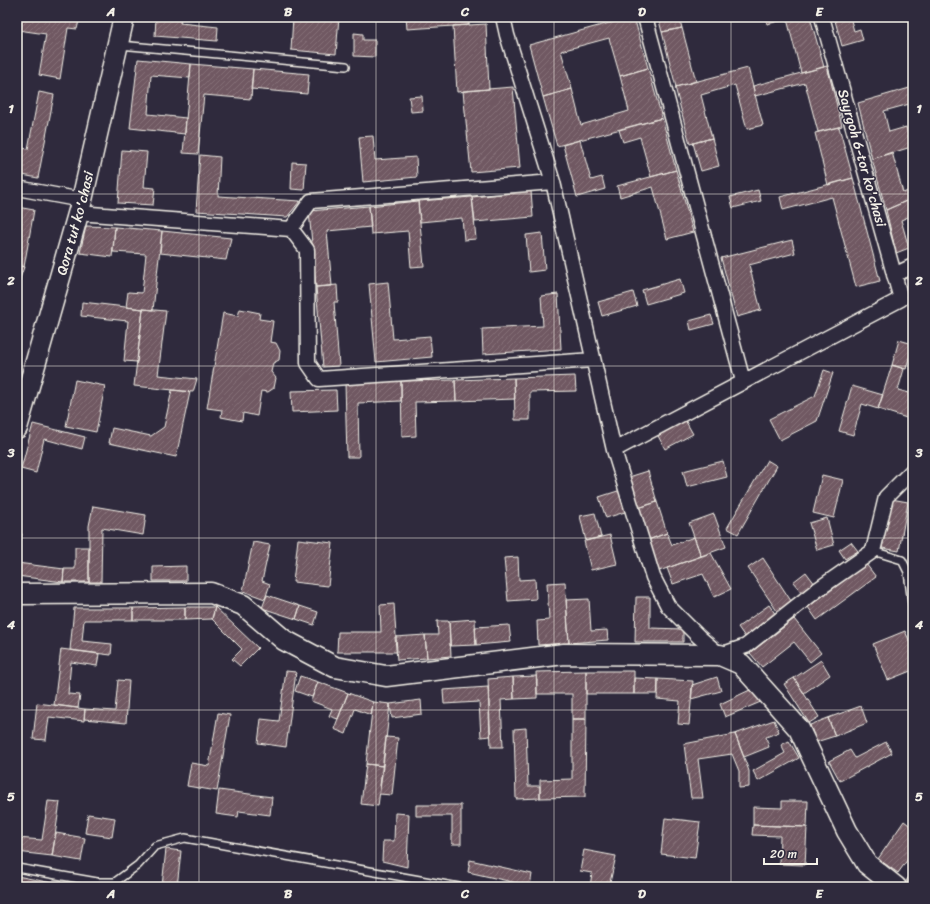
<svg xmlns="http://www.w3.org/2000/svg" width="930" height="904" font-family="Sriracha,sans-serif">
	<defs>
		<pattern id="building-hatch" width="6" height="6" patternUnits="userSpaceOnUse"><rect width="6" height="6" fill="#705862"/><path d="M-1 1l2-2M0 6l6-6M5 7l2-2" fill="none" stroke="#857078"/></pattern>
	</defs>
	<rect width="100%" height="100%" fill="#2f2a3d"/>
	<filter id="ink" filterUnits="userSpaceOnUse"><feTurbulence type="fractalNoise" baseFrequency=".025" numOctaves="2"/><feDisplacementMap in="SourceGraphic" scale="8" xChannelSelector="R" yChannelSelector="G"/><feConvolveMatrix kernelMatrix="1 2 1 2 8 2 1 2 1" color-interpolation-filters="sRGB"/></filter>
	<g filter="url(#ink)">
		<!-- building -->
		<path fill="url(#building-hatch)" stroke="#f4f1e8" d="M20,17H80L77,29L68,28L60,79L39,75L46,34L18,30Z
			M156,17H181L180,23L218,27L217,41L155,36Z
			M293,17H339L336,54L291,50Z
			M406,17H468L469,25L407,29Z
			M608,17H631L610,23Z
			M631,17H634L648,68L620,76L609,38L561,51L572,89L543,97L529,45Z
			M658,17H679L682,28L662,32Z
			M765,17H796L767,24Z
			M796,17H810L824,67L801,73L787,19Z
			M834,17H850L854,31L860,29L863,40L842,46Z
			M486,24L489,89L457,92L453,26Z
			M682,28L696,81L676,87L662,32Z
			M354,33L363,34V40H375V57L354,56Z
			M138,59L191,64L190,78L151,75L148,114L186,118L185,134L130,128Z
			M191,64L253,69L251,99L204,95L198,154L183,153Z
			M827,66L842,126L818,132L805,83L755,96L753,86Z
			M648,68L662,118L557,146L543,97L572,89L581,125L629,111L620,76Z
			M748,68L763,125L747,129L735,85L701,95L712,138L690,144L675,87Z
			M253,69L309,74L307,94L251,89Z
			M513,87L520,168L471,172L463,91Z
			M913,87V103L884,111L889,132L906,127L911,147L872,159L858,103Z
			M39,92L54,95L38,178L17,174V147L28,149Z
			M422,96L423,111L411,112L409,97Z
			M662,118L676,170L651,177L640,137L623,142L619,130Z
			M839,127L853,178L828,185L815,133Z
			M373,136L375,160L416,157L417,177L363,182L359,137Z
			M712,138L719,166L701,171L693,143Z
			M580,140L591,180L602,177L605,189L577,197L563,145Z
			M122,150L147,152L144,187L155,188L153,205L118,203Z
			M892,152L903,193L913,189V198L886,210L872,159Z
			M200,155L220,157L218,196L300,201L287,217L196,211Z
			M292,162L306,163L304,190L291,189Z
			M676,170L693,232L667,239L653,187L620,197L617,186Z
			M853,178L880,281L856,287L832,197L783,210L780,197Z
			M758,190L761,201L733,208L730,197Z
			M531,191L533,217L475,222L472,197Z
			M472,197L476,239L464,240L462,218L420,222L418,201Z
			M913,198V215L901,220L909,248L896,253L886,210Z
			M418,201L424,266L411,267L408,231L371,234L369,206Z
			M369,206L371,227L327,231L332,286L316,287L309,211Z
			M17,207L34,210L24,267L17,265Z
			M86,226L115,227L112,257L80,253Z
			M115,227L162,231L153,310L126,307L128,292L142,293L146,254L113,252Z
			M162,231L231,238L226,260L160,253Z
			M542,233L545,270L529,272L526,235Z
			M792,240L795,253L749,265L761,310L737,317L721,258Z
			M17,265L24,267L17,287Z
			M680,279L684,293L646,304L642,290Z
			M388,282L393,339L430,336L432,357L376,362L369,284Z
			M337,285L338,302H334L339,366L323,367L316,287Z
			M633,292L637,306L602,316L598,302Z
			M558,294L561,349L483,354L482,329L543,326L541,296Z
			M82,302L143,309L137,362L124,361L128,321L81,316Z
			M143,309L166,311L158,375L197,379L193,392L134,386Z
			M240,309L260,313L259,319L273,321L270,342L276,343L280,351L279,360L273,363L271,372L276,378L274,388L268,392L261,391L257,416L243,413L242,421L221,417L222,410L207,408L223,313L238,316Z
			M711,315L714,324L691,330L689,321Z
			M899,340L913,344L906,369L892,365Z
			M892,365L904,369L898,390L913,394V420L878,409Z
			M824,370L833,373L817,421L780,440L769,419L815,396Z
			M575,376L576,391L530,392V420H515L514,378Z
			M514,378L515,399L456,401L455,380Z
			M75,380L105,386L96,432L66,426Z
			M455,380L456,401L415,402L416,436L402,437L401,381Z
			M401,381V401L358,403L359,457H347L345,383Z
			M852,386L883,395L878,409L862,404L853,435L839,431Z
			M172,390L190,392L176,457L109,443L112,428L151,436L164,427Z
			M336,390L337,410L292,412L291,391Z
			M685,420L693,434L665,449L657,434Z
			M33,424L85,437L82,449L44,439L36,473L21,469Z
			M767,460L777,466L738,534L727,528Z
			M723,461L727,477L687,487L683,471Z
			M648,471L657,502L638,508L629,477Z
			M822,475L843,480L834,518L813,513Z
			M621,490L628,511L606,518L599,497Z
			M891,499L908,502L899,551L882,548Z
			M657,502L667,533L648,540L638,508Z
			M93,506L146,515L143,535L102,528L101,582H89V526Z
			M595,513L601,537L586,541L580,516Z
			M714,514L726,547L701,556L689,523Z
			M827,518L834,545L817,550L809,523Z
			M17,533L22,534L17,561Z
			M667,533L672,545L694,537L701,556L659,571L648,540Z
			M610,535L617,564L591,570L584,541Z
			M298,539L333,543L328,586L293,582Z
			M253,542L270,545L262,581L270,584L265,599L243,591Z
			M851,542L858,551L845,559L839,550Z
			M75,547H89V582H63L64,569H75Z
			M711,553L731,589L714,597L703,574L673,584L667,568Z
			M518,557L519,580L535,579L536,599L508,601L504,558Z
			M763,558L793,604L779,614L748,568Z
			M17,563L64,569L63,582L17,576Z
			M866,564L876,577L817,620L808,607Z
			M186,566V581H153V567Z
			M806,572L815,584L803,594L793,582Z
			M565,582L569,643L538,645L537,621L549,620L547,583Z
			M267,595L300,606L296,619L262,608Z
			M636,597H650V628L683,629V642H635Z
			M589,599L591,631L607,630L608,640L569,643L566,600Z
			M394,604L397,652H337L338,632H381L380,605Z
			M769,605L776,615L745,637L738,627Z
			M300,606L318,612L314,625L296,619Z
			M185,607H215L212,619L185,620Z
			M185,607V620H133V608Z
			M215,607L258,648L240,666L232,659L242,649L212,619Z
			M74,608H133V620H84L82,641L112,644L111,655L70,650Z
			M475,619L476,645L450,646L449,621Z
			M794,619L821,653L810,662L794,642L762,667L750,653Z
			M437,621H449L451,656L427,658L425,635H438Z
			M509,625L511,642L476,645L475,627Z
			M905,631L913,649V670L888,680L873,644Z
			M425,635L427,658L397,660L395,637Z
			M61,649L99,654L97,666L71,662L68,694L80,695L78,708L54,705Z
			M821,660L830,675L804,693L794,678Z
			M286,671L296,672L286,747L258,743L261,719L279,721Z
			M586,671H634V694H586Z
			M586,671V719H572V694H537L536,672Z
			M300,676L318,682L312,697L295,691Z
			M537,676V698L514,699L513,677Z
			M513,677L514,699L501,700L503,747H491L488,679Z
			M717,677L721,691L691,699L692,685Z
			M634,678L658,679V694H634Z
			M794,678L819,717L809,723L784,684Z
			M658,679L693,681L689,725L678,724L680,701L657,699Z
			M118,680L129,681L126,723L84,719L85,709L115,711Z
			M318,682L348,693L338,719L329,716L332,709L311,701Z
			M488,687L490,736L481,737L479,702L444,704L443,690Z
			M752,689L763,701L725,717L720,704Z
			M348,693L373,702L371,715L355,709L346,734L334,729Z
			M421,700L422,714L392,718L390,704Z
			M373,702L390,704L383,766L366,764Z
			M37,703L85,709L84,721L49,717L46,740L33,739Z
			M861,706L867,723L835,736L828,718Z
			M218,713L230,715L217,791L187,786L191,763L209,766Z
			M828,718L835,736L816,742L810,725Z
			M572,719H586L585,797L540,798V780L572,779Z
			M774,720L779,732L766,737L769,747L744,757L735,734Z
			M526,728L528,786H540V798L516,799L514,729Z
			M735,734L749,771V787L739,788V771L732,754L698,759L703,798H691L684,744Z
			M386,737L398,738L392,795L379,794Z
			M789,741L799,758L758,781L753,771L785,753L781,745Z
			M886,742L892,753L840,781L829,761L850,750L855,758Z
			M366,764L383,766L378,806L361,804Z
			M219,790L272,797L270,815L239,811L238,817L216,814Z
			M48,801L60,802L52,856L17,852V838L42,840Z
			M782,801H808L807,827L753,825V807L782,808Z
			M416,805H461V844H452V816H416Z
			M395,813L409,814L407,867L382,861L383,841H394Z
			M88,814L115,818L112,837L85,833Z
			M665,818L700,822L695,858L661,854Z
			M904,821L913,828V852L898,873L878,859Z
			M753,825L807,827L805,865L779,864L780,836L752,835Z
			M56,833L85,838L81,861L52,856Z
			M166,849L181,851L177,887L162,886Z
			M584,850L616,856L609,887H590L592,873L580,871Z
			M470,860L532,874L530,886L468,872Z
			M913,871V886L906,881Z
			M17,876L62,885V887H17Z"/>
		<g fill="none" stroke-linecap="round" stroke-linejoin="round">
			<!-- lane casing -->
			<g stroke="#f4f1e8" stroke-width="10">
				<path id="lane" d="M120,45L346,66
					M873,551L902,560L908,572L912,603
					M17,868L97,882H115L138,865L155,846L185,838L459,887"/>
			</g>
			<!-- street casing -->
			<g stroke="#f4f1e8" stroke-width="17">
				<path id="street" d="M503,17L507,35L553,182L614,450L901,299L822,17
					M645,17L743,381
					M17,188L82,200
					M78,213L291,229L311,201L553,182
					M291,229L307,250L308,363L319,379L593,360
					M894,275L913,266
					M614,450L653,577L668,606L699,637L720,655L746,646L817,590L873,551L886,497L913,470"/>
			</g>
			<!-- secondary casing -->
			<g stroke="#f4f1e8" stroke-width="23">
				<g id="secondary">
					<path id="s1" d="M17,428L82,200L124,17"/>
					<path d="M17,594L211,593L243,605L284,640L335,667L386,676L564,654L720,655L741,664L799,729L847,831L867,864L896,887"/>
				</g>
			</g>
			<!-- lane -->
			<use href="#lane" stroke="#2f2a3d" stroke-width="7"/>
			<!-- street -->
			<use href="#street" stroke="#2f2a3d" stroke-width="14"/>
			<!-- secondary -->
			<use href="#secondary" stroke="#2f2a3d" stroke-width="20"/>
		</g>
	</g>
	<!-- grid -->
	<path fill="none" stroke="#f4f1e8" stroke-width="1" stroke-opacity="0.55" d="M199,17V887M376,17V887M554,17V887M731,17V887M17,194H913M17,366H913M17,538H913M17,710H913"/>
	<g text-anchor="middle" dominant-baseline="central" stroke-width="3" stroke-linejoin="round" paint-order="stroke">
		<!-- street labels -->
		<g font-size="14" fill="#f4f1e8" stroke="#2f2a3d">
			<text transform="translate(862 158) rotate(74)">Sayrgoh 6-tor ko'chasi</text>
			<text stroke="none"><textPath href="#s1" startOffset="213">Qora tut ko'chasi</textPath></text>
		</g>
	</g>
	<!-- margin -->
	<rect width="930" height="904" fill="none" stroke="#2f2a3d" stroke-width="44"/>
	<!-- scale -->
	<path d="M764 858v6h53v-6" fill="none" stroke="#f4f1e8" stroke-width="2"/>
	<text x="770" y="858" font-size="12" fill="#f4f1e8" stroke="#2f2a3d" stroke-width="3" paint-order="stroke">20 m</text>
	<rect x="22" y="22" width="886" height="860" fill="none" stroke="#f4f1e8" stroke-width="1.5"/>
	<g font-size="13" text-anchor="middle" font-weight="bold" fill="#f4f1e8">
		<text x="111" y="16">A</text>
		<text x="288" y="16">B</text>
		<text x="465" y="16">C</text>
		<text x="642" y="16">D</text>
		<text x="819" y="16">E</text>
		<text x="11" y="113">1</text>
		<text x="919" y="113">1</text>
		<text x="11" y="285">2</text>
		<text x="919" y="285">2</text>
		<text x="11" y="457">3</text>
		<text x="919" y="457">3</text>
		<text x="11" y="629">4</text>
		<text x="919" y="629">4</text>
		<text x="11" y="801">5</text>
		<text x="919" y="801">5</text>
		<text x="111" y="898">A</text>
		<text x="288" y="898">B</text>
		<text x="465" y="898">C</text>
		<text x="642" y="898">D</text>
		<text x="819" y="898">E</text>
	</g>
</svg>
